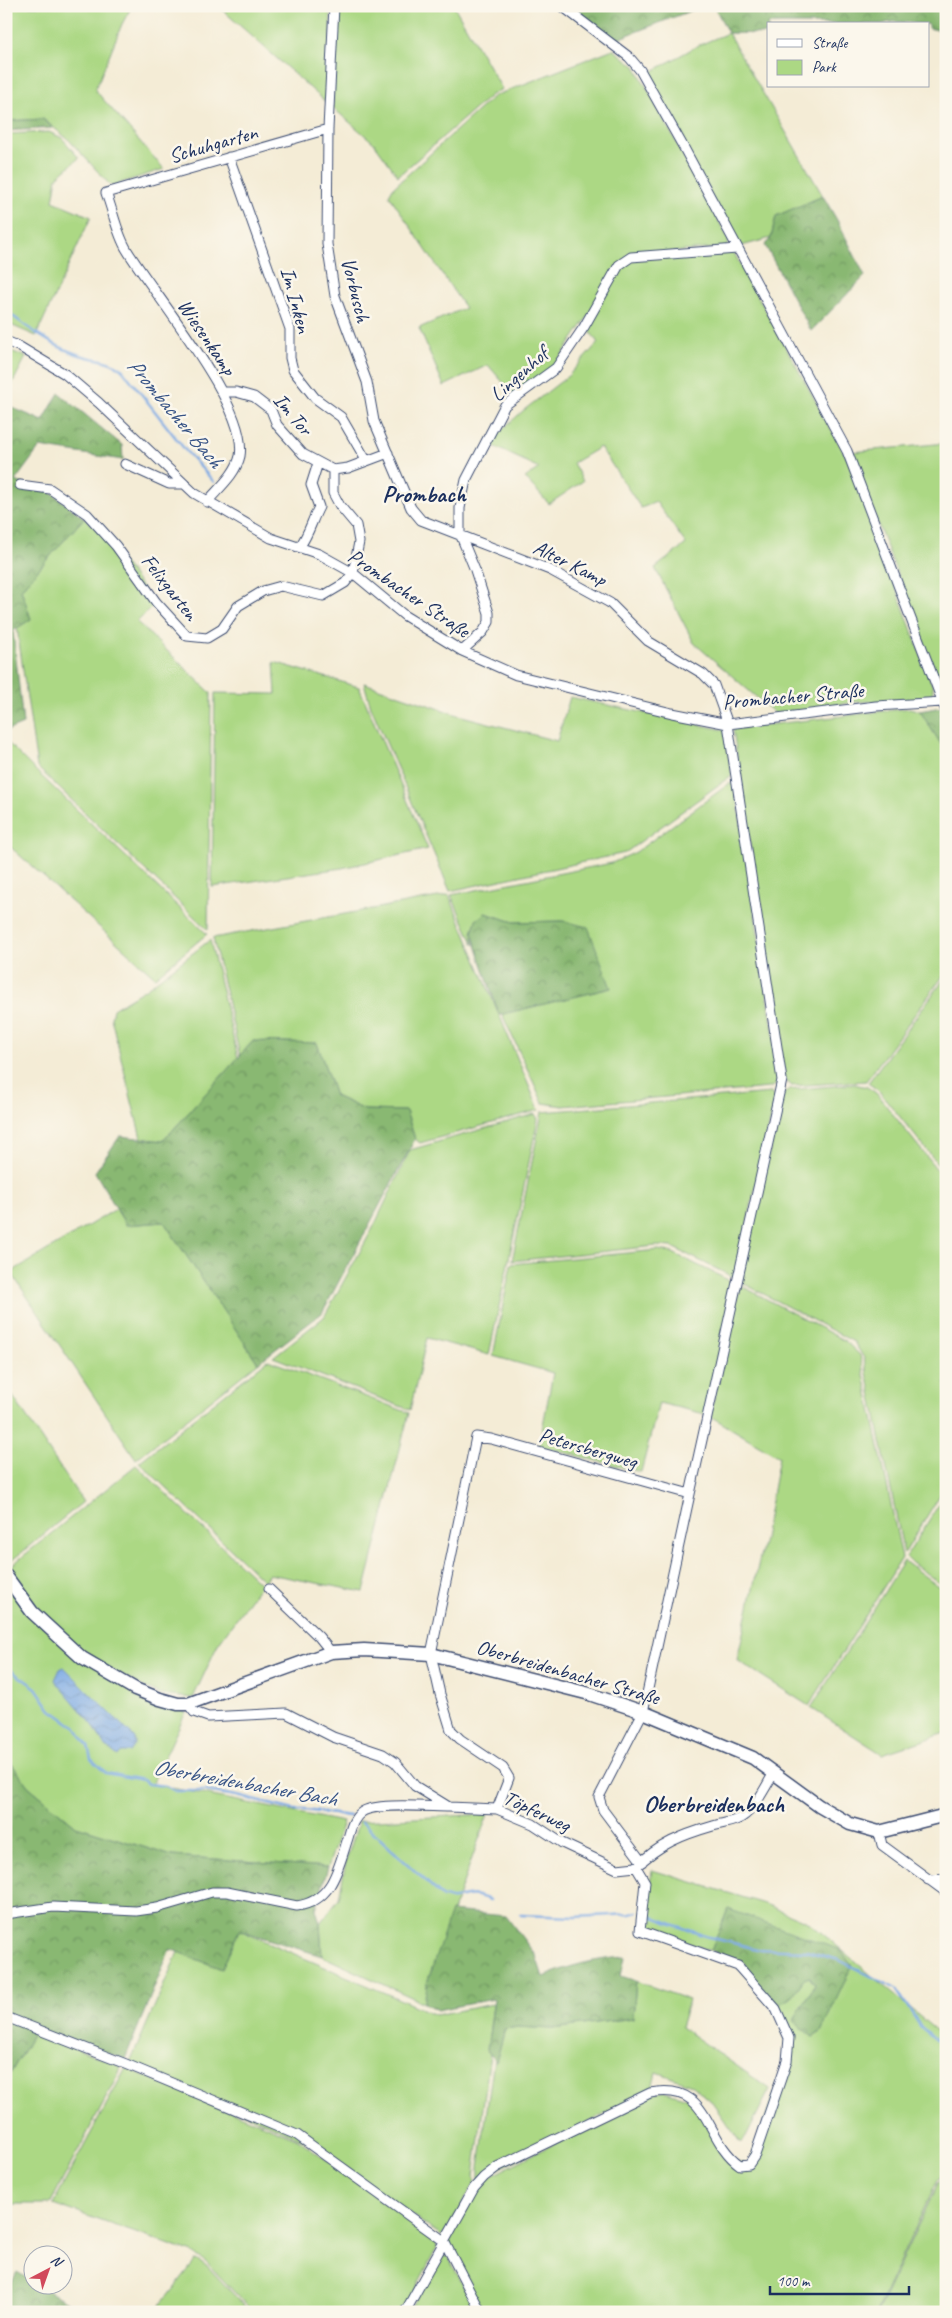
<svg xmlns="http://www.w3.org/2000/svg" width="952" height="2318" font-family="Caveat,sans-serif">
	<defs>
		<pattern id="forest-crowns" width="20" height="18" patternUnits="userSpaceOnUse" patternTransform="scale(1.25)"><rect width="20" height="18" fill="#89b872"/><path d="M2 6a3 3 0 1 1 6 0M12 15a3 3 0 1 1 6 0" fill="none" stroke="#6f9661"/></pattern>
		<pattern id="water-waves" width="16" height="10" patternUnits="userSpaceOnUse" patternTransform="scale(1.25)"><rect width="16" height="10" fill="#7aa9e4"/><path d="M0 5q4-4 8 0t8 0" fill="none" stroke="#638abc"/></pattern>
	</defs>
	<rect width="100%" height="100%" fill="#fbf7ec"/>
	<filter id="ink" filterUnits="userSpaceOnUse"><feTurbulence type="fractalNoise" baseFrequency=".02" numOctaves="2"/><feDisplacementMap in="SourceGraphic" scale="10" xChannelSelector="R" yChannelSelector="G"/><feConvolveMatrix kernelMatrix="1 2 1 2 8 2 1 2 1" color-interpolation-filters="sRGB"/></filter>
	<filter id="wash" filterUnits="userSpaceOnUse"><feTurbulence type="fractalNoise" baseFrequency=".0096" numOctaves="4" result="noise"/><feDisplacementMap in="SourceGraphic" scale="20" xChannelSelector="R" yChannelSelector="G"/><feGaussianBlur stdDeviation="1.12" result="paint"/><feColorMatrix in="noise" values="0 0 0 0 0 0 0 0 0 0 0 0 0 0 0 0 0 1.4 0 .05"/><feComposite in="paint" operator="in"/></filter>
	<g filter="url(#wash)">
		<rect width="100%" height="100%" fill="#f4ecd6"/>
		<!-- green -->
		<path fill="#acd884" stroke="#648471" d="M6,6H132L122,24L95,90L164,169L111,186L69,140L43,119L6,121Z
			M218,6H328L331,9L328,104Z
			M337,6H454L502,89L491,95L398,176L374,143L333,108Z
			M728,33L823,196L776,216L771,238L738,247L646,75L697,46Z
			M613,49L635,66L729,240L727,247L629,256L554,367L514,395L488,365L444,386L419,328L465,308L389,195L393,188L494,96Z
			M49,132L62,138L79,158L57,177L53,201L91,217L36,336L6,323V134Z
			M734,253L848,460L933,687C933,695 931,697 924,700L854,702L778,716L694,643L655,568L686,544L656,502L641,508L600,447L573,463L583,481L549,504L525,478L539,468L487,443L524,410L568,376L598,343L587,327L620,267L632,259Z
			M6,349L26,357L6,396Z
			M946,443V699L851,455L853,452Z
			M84,518L99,531L155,604L137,622L211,693L208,930L37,767L17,628L31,619L21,589Z
			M274,662L359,687L428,849L342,868L212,887L215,693L276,694Z
			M364,683L458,715L557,741L570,697L724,730L732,775L625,853L450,891L371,707Z
			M910,708L920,711L946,752V972L866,1081L792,1086L785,1081L733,729Z
			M6,741L34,769L207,934L155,977L6,843Z
			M730,783L735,785L777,1056L778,1084L769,1088L563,1106L543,1103L502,1014L611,988L563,921L514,922L485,913C473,922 471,930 474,945L451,895L612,863L636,852Z
			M449,895L539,1110L420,1143L415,1139L406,1111L365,1110L335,1096L317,1043L253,1041L240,1056L213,938Z
			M210,940L238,1058L163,1141L141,1138L111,1018L113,1009L147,988Z
			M946,976V1174L879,1091L868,1083Z
			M854,1084L867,1087L876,1093L946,1181V1485L904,1554L864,1358L854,1342L741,1282L782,1095L789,1090Z
			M771,1093L775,1099L735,1278L672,1247L656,1246L512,1261L542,1112Z
			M535,1114L538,1119L489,1355L427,1338L410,1410L273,1357L324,1317L373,1228L410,1150Z
			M116,1209L126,1225L164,1222L258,1363L136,1459L12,1274L16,1269Z
			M658,1250L671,1252L732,1282L734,1287L705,1414L659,1403L641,1472L539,1446L553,1373L493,1356L511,1264Z
			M740,1285L845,1341L860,1355L902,1558L809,1706L737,1660L764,1539L779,1457L710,1416Z
			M268,1360L409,1413L364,1592L269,1574L264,1581L139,1462Z
			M6,1386L83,1502L6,1565Z
			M136,1465L261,1584L218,1644L193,1698L160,1695L94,1661L45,1619L6,1570Z
			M946,1493V1588L912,1563L906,1557Z
			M904,1561L946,1592V1733L882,1754L811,1708Z
			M6,1585L32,1618L137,1696L186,1712L152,1784L343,1822L328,1867L172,1856L76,1826L28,1786L6,1756Z
			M488,1814L428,1980L424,2003L322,1956L320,1923L339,1898L346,1861L359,1821Z
			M652,1870L765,1904L810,1923L946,2039V2171L937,2181L876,2312H483L449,2243L473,2194L489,2177L651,2094L665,2091L690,2099L734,2162L749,2164L791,2046L776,2006L791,1998L804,1979L809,1977L815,1985L793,2021L813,2037L821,2032L852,1965L728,1909L711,1951L644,1927Z
			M239,1930L436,2015L493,2004L487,2050L490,2054L474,2176L476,2181L446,2232L441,2236L313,2144L130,2063L178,1952L222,1969Z
			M636,1981L689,2000L681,2027L770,2089L743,2142H740L710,2100L692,2085L656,2072L653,2084L656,2088L479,2179V2167L494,2059L496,2062L505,2029L518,2027L553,2029L633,2018Z
			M34,2032L121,2066L119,2073L50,2204H6V2075L9,2076Z
			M126,2068L298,2139L436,2240L437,2248L403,2312H253L207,2263L193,2253L53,2204Z
			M946,2174V2312H877L939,2181Z
			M445,2255L448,2257L478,2312H408L439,2257Z
			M196,2260L208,2267L250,2312H155Z"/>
		<!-- forest -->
		<path fill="url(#forest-crowns)" stroke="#527468" d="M560,6H703L612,41Z
			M714,6H946V32L928,28V24C911,24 898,19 882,24H768V34L728,33Z
			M43,119L53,128L6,131V121Z
			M823,196L837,220L865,276L811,331L765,245L771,238L776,216Z
			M59,393L122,445L123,460L40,447L15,481L52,493L84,518L21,589L31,619L13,631L23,724L6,731V405L43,421Z
			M946,706V752L920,711Z
			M485,913L514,922L563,921L588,927L611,988L499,1015L472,933L476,920Z
			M253,1041L317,1043L335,1096L365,1110L406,1111L415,1139L322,1313L258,1363L164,1222L126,1225L95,1172L120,1136L163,1141Z
			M6,1756L28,1786L76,1826L172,1856L328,1867L316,1909L320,1923L322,1956L239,1930L222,1969L170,1949L125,2059L34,2032L9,2076L6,2075Z
			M728,1909L841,1950L852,1966L821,2032L813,2037L793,2021L815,1985L810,1977L804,1979L791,1998L776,2006L754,1980L745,1963L711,1951Z
			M451,1911L506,1916L536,1956L543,1977C570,1965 596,1959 625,1957L621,1976L636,1981L633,2018L553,2029L518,2027L505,2029L496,2062L487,2050L494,1999L437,2010L424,2003L428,1980Z
			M17,2272L32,2281V2286H40L84,2312H6V2294Z"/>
		<!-- water -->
		<path fill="url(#water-waves)" stroke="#4a6ca1" d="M64,1667L135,1738V1745L130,1752H121L118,1756L104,1745L93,1725L55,1680L60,1669Z"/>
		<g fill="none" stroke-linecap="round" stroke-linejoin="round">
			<!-- stream -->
			<path stroke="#7aa9e4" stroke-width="2.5" d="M6,311C26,326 53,347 77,354C93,360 105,358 121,368L186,451L214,482
				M6,1667L36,1688L51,1710L75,1727L88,1746L91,1759L106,1773L143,1780L148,1784L166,1786L175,1791H207L237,1796L294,1810H305L350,1816
				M362,1822L443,1897C447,1897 450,1900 454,1899C470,1895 473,1893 490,1900
				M521,1915L575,1917L631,1914L638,1912
				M648,1915L705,1936L757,1949L806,1951L839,1960L896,1989L921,2027L946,2048"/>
		</g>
	</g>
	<g filter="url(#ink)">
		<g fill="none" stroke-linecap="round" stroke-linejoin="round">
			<!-- street casing -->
			<g stroke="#3c4b70" stroke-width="11">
				<path id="street" d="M334,6L328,129L327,244L335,296L367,382L374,421L411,508L421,520L550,570L610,603L648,641L703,674L714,685L728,724L782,1080L690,1494
					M562,6L629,57L640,70L684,148L847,451L946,711
					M229,157L290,329V358L293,370L315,398L341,417L366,460
					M6,341L20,347L65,374L99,403L194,493L271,538L319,554L353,573L405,616L462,651L516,675L672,713L728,724L876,706L943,702
					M223,392H236L254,397L271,410L277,425L303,454L333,470L348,468L388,453
					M125,464L169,484H183
					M20,485L50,489L87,514L116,546L156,602L187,636L207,638L222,629L238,606L263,591L281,586L323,596L345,583L353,573L359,542L356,525L340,506L333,493V470
					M207,502C219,488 236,474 240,456C249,406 154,295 127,250C117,234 113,211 106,193L328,129
					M300,546C309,534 312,520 319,507L311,485L318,463
					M462,651L483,632L489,622V613L475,570L460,534V508L466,480L505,405L556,368L584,327L619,265L631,257L737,249
					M269,1589L319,1637L331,1652
					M188,1704L194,1712L208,1717L286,1713L333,1737L383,1754L395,1762L415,1786L449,1807L497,1809L533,1824L562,1843L617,1869L636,1867C659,1844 682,1835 713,1826C722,1823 735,1822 742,1817C756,1808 765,1787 774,1773
					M497,1809L509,1778L503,1768L460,1739L451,1730L440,1694L431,1654L476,1437L491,1439L690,1494L643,1712L599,1797L603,1810L642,1862
					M879,1832L882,1845L946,1892
					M928,1880L946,1879
					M6,1914L53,1907L136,1911L157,1908L212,1892H227L297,1906C333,1901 338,1868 348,1838C351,1828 353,1818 362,1812C375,1802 430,1807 449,1807
					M6,2017L126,2064L297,2135L444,2241L481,2312
					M405,2312L474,2188L484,2177L497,2167L650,2093C711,2081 703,2139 740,2165L749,2164L755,2155L787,2061L789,2038L776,2009L738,1966L640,1931L645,1882L636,1867"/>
			</g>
			<!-- secondary casing -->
			<g stroke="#3c4b70" stroke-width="15">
				<path id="secondary" d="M6,1576L32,1612L82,1658L135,1689L160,1699L178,1704H188L204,1698L331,1652L364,1650L431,1654L586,1693L643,1712L753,1758L819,1806L850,1824L879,1832L946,1815"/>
			</g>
			<!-- street -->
			<use href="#street" stroke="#fff" stroke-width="9"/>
			<!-- secondary -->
			<use href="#secondary" stroke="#fff" stroke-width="12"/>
		</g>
	</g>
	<g text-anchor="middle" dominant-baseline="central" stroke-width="5" stroke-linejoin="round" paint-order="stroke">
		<!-- street labels -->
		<g font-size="21" fill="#1b2f5e" stroke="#fbf7ec">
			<text transform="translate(213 144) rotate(-16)">Schuhgarten</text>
			<text transform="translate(356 290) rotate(76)">Vorbusch</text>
			<text transform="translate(296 300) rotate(75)">Im Inken</text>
			<text transform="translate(207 337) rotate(56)">Wiesenkamp</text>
			<text transform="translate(519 374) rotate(-42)">Lingenhof</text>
			<text transform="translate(293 414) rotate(50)">Im Tor</text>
			<text transform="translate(570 563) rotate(26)">Alter Kamp</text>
			<text transform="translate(170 587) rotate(52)">Felixgarten</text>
			<text transform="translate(409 593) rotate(34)">Prombacher Straße</text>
			<text transform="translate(793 696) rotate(-5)">Prombacher Straße</text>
			<text transform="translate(588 1448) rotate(16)">Petersbergweg</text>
			<text transform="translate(568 1672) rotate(16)">Oberbreidenbacher Straße</text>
			<text transform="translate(537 1811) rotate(25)">Töpferweg</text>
		</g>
		<!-- water labels -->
		<g font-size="22" font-style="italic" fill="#385486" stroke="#fbf7ec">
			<text transform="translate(175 413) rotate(50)">Prombacher Bach</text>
			<text transform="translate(245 1783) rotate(10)">Oberbreidenbacher Bach</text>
		</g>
		<!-- quarter labels -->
		<g font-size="24" font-weight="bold" fill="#1b2f5e" stroke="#fbf7ec">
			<text x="424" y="494">Prombach</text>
			<text x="714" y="1804">Oberbreidenbach</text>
		</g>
	</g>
	<!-- margin -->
	<rect width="952" height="2318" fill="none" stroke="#fbf7ec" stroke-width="25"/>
	<!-- legend -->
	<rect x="767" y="22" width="162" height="65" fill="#fbf7ec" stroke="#a1a7b3"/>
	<rect x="777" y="39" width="25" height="8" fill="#ffffff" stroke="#a1a7b3"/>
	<text x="812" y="48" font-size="15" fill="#1b2f5e">Straße</text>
	<rect x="777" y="60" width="25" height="15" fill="#acd884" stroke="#a1a7b3"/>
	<text x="812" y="72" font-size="15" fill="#1b2f5e">Park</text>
	<!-- north arrow -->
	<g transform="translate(48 2270) rotate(41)"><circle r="24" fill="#fbf7ec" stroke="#a1a7b3"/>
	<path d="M0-4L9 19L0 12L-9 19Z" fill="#d1495b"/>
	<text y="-8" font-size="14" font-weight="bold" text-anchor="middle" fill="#1b2f5e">N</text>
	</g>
	<!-- scale -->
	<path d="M770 2286v8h139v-8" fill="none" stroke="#1b2f5e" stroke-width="2.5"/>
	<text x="777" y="2286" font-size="15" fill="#1b2f5e" stroke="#fbf7ec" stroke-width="4" paint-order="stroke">100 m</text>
</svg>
